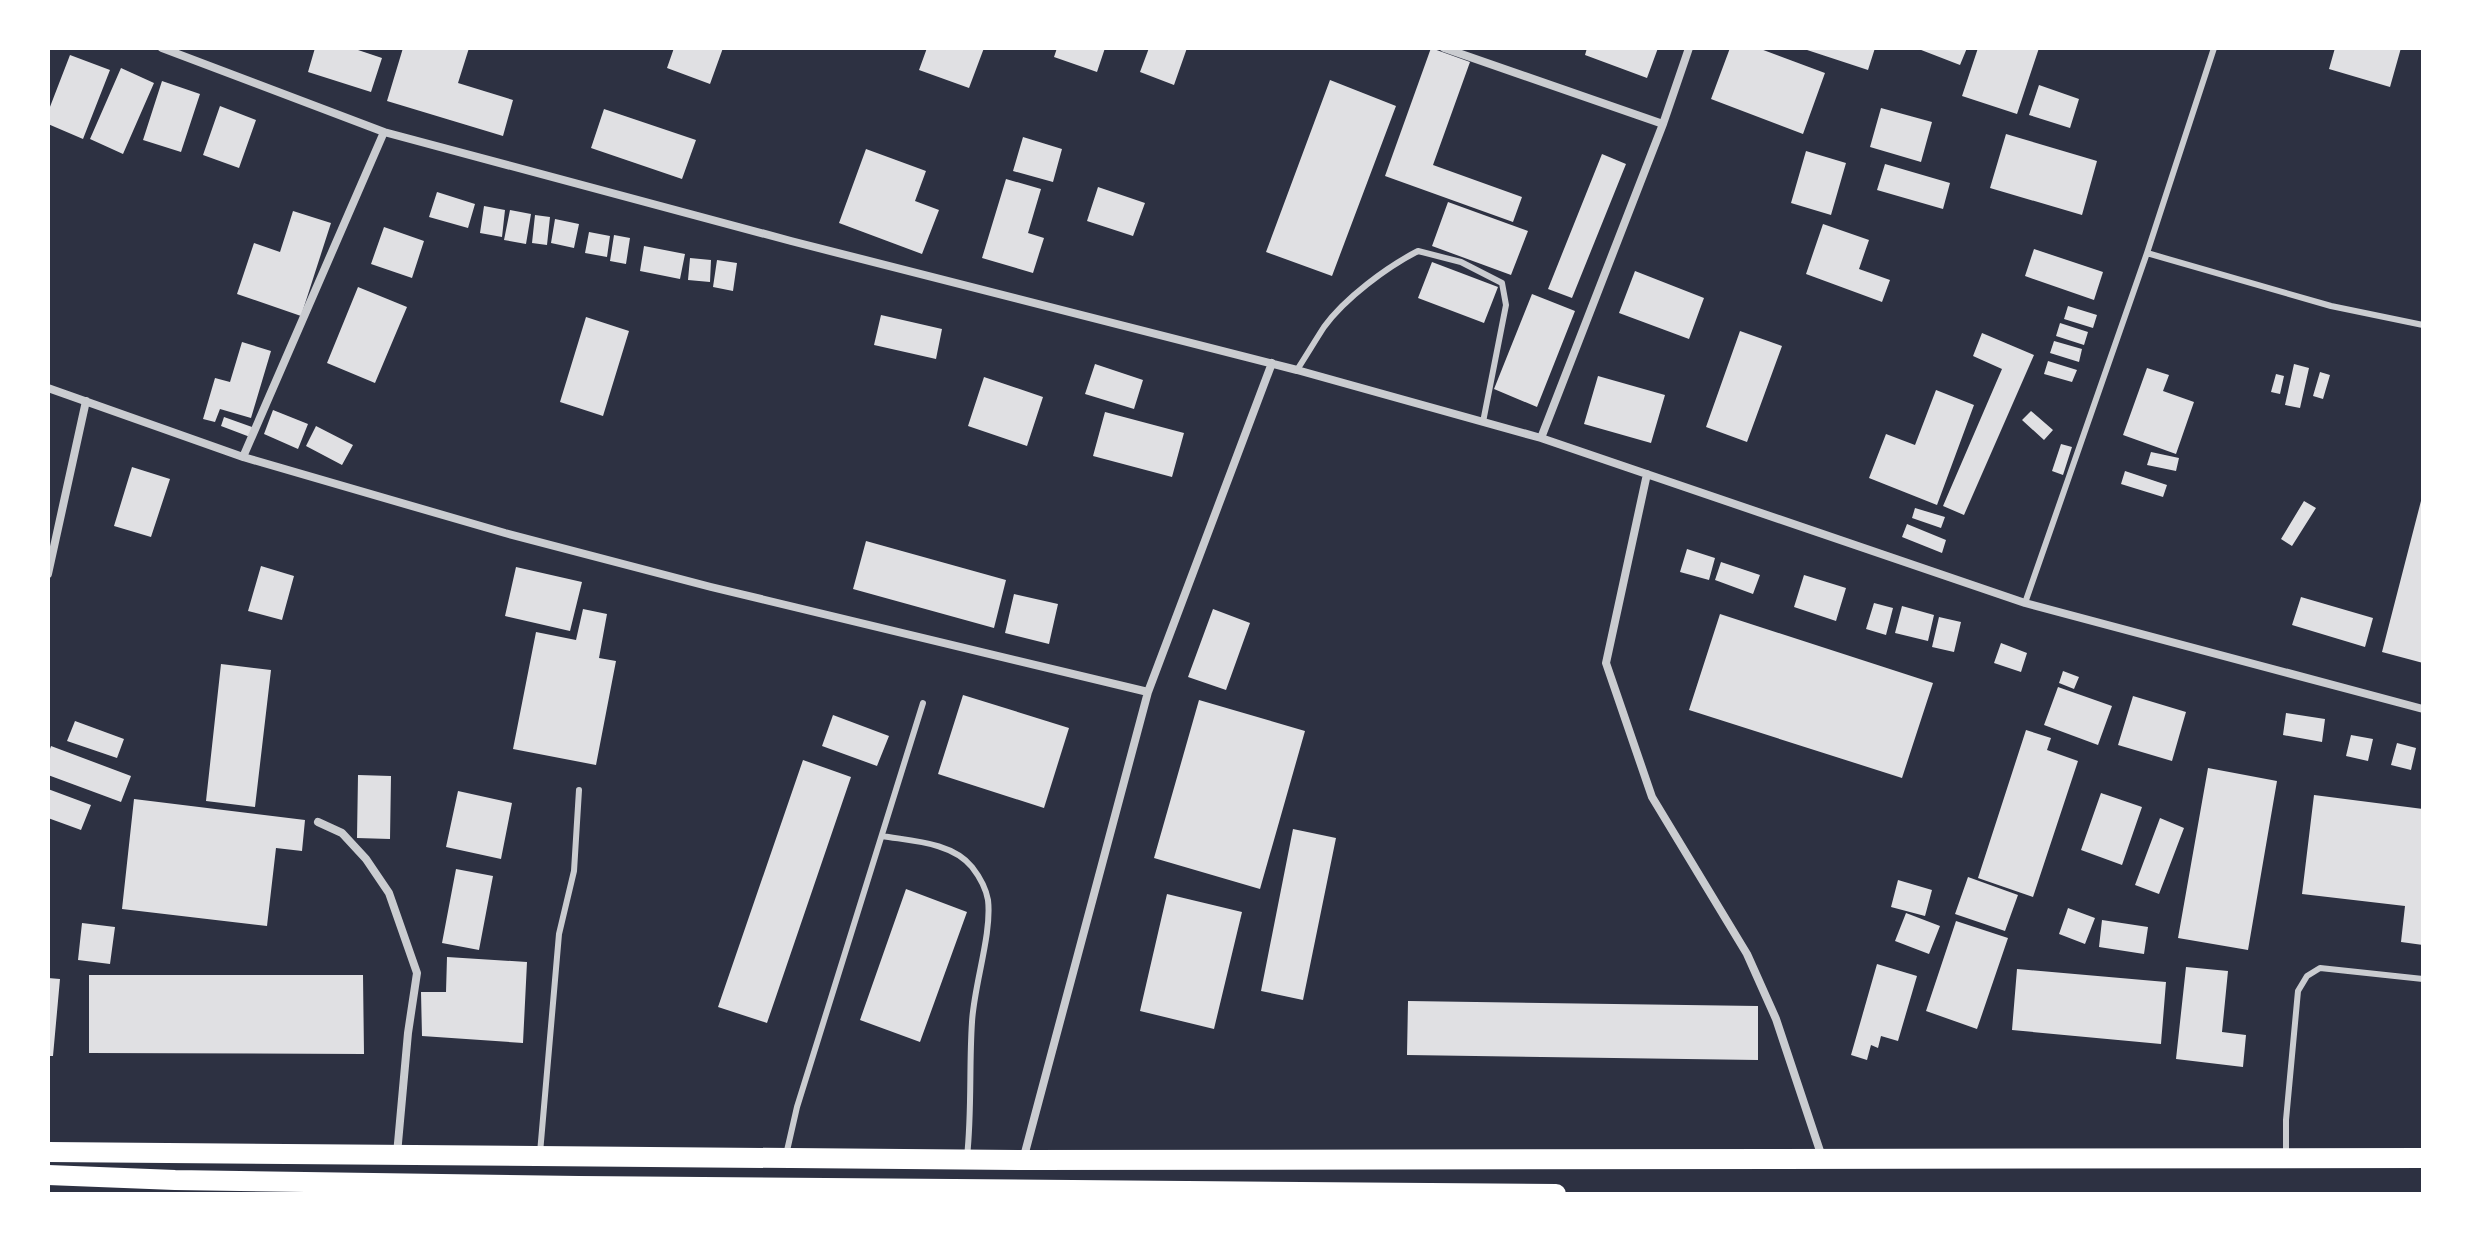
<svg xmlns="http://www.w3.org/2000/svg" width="2471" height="1242" font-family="'Open Sans',sans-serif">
	<rect width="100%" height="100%" fill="#2d3142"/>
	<!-- building -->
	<path fill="#e0e0e3" d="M315,48H352L382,58L371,92L308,72Z
		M403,48H469L458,83L513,100L503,136L387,101Z
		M674,48H723L710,84L667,68Z
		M927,48H984L969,88L919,70Z
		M1057,48H1105L1097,72L1054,57Z
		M1149,48H1187L1174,85L1140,72Z
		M1431,48L1470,62L1433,165L1522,197L1513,222L1385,176Z
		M1587,48H1658L1647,78L1585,55Z
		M1730,48H1758L1825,73L1803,134L1711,99Z
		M1801,48H1875L1868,70Z
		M1916,48H1967L1960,65Z
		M1978,48H2039L2017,114L1962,96Z
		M2335,48H2401L2390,87L2329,69Z
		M70,55L110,70L83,139L48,124V112Z
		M121,68L154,83L123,154L90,139Z
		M1330,80L1396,106L1332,276L1266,252Z
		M162,81L200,94L181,152L143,140Z
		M2039,85L2079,99L2070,128L2029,115Z
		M220,106L256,120L239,168L203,155Z
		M1881,108L1932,122L1921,162L1870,147Z
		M604,109L696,140L682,179L591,148Z
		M2006,134L2097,161L2082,215L1990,188Z
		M1023,137L1062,149L1053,182L1013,171Z
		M866,149L926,171L915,201L939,210L922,254L839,223Z
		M1806,151L1846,163L1831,215L1791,203Z
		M1602,154L1626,164L1572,298L1548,289Z
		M1885,164L1950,183L1943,209L1877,190Z
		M1006,179L1041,189L1028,233L1044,238L1033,273L982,258Z
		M1098,187L1145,203L1133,236L1087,221Z
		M437,192L475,204L468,228L429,217Z
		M1448,202L1528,231L1511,275L1432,246Z
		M484,206L505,210L502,237L480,233Z
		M510,210L531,214L526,244L504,240Z
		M293,211L331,223L301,316L237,294L254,243L280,252Z
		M535,215L550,217L547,245L532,243Z
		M555,219L579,224L574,248L551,243Z
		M1823,224L1869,240L1859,269L1890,280L1882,302L1806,274Z
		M384,227L424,241L412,278L371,264Z
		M589,232L610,236L607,257L585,253Z
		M614,235L630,238L626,264L610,261Z
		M644,246L685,254L680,279L640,271Z
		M2034,249L2103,272L2094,300L2025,276Z
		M690,258L711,260L710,282L688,280Z
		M717,260L737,263L733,291L713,287Z
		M1432,262L1498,287L1484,323L1418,298Z
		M1635,271L1704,298L1689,339L1619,313Z
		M358,287L407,307L375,383L327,363Z
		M1532,294L1575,311L1537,407L1494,389Z
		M2068,306L2097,315L2093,328L2064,319Z
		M881,315L942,329L936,359L874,345Z
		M586,317L629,331L603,416L560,402Z
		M2060,323L2088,332L2084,345L2056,336Z
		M1740,331L1782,346L1747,442L1706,427Z
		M1982,333L2034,355L1964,515L1943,506L2002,369L1973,356Z
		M2054,341L2082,349L2079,362L2050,353Z
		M242,342L271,351L251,418L220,409L215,422L203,419L215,378L230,382Z
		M2048,361L2077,370L2072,382L2044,374Z
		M1095,364L1143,380L1134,409L1085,394Z
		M2294,364L2309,368L2300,408L2285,405Z
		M2147,368L2169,375L2163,391L2194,402L2176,454L2123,435Z
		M2320,372L2330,375L2323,399L2313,396Z
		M2276,374L2284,376L2280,394L2271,392Z
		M1598,376L1665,395L1651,443L1584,424Z
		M984,377L1043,397L1027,446L968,426Z
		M1936,390L1974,405L1937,505L1869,478L1886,434L1915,445Z
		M273,410L308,424L298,449L264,434Z
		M2031,411L2053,430L2044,440L2022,420Z
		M1105,412L1184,433L1172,477L1093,456Z
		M224,417L252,427L250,437L221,426Z
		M316,426L353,445L342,465L306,446Z
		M2061,444L2072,447L2063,475L2052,471Z
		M2151,452L2179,458L2176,471L2147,465Z
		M132,467L170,479L151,537L114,526Z
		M2125,471L2167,485L2163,497L2121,484Z
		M2422,497H2423V663L2382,652Z
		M2304,501L2316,508L2292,546L2281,539Z
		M1915,508L1945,517L1941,528L1912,518Z
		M1907,524L1946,540L1942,553L1902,537Z
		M866,541L1006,580L994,628L853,589Z
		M1687,549L1715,558L1709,580L1680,572Z
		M1721,562L1760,575L1753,594L1715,580Z
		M261,566L294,576L282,620L248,611Z
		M516,567L582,582L570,631L505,616Z
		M1804,575L1846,588L1836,621L1794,607Z
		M1014,594L1058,604L1049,644L1005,633Z
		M2301,597L2373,618L2365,647L2292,625Z
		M1874,603L1893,608L1886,635L1866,629Z
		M1902,606L1934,615L1928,641L1895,633Z
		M583,609L607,614L599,658L616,661L596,765L513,749L536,632L576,640Z
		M1213,609L1250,623L1226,690L1188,677Z
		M1720,614L1933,683L1902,778L1689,710Z
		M1939,617L1961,622L1954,652L1932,647Z
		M2001,643L2027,653L2021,672L1994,663Z
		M221,664L271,670L255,807L206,801Z
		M2063,671L2079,677L2074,689L2059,683Z
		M2058,687L2112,706L2098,745L2044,725Z
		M963,695L1069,728L1044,808L938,774Z
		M2133,696L2186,712L2172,761L2118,745Z
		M1199,700L1305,731L1260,889L1154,858Z
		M2286,713L2325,719L2322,742L2283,735Z
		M833,715L889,736L877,766L822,746Z
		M75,721L124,739L117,758L67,741Z
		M2026,730L2051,738L2047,750L2078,761L2033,897L1978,878Z
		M2351,735L2373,739L2368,761L2346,756Z
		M2397,743L2416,748L2411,770L2391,765Z
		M51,746L131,776L121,802L48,775V755Z
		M803,760L851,777L767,1023L718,1007Z
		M2208,768L2277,781L2248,950L2178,938Z
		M358,775L391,776L390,839L357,838Z
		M48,789L91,805L81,830L48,818Z
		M458,791L512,803L501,859L446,847Z
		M2101,793L2142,807L2122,865L2081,850Z
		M2314,795L2423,809V945L2401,942L2405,906L2302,894Z
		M134,799L305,820L302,851L276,848L267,926L122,909Z
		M2160,818L2184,828L2159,894L2135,885Z
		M1293,829L1336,838L1303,1000L1261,991Z
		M456,869L493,876L479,950L442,943Z
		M1968,877L2018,895L2005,931L1955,914Z
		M1898,880L1932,890L1925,916L1891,907Z
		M906,889L967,912L920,1042L860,1020Z
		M1167,894L1242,912L1214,1029L1140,1011Z
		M2068,908L2095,918L2085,944L2059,934Z
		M1906,913L1940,926L1929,954L1895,941Z
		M2102,920L2148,927L2144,954L2099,947Z
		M1956,921L2008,938L1977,1029L1926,1011Z
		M82,923L115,927L110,964L78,960Z
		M447,957L527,962L523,1043L422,1036L421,992H446Z
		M1877,964L1917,976L1898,1041L1881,1036L1878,1048L1871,1045L1867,1060L1851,1055Z
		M2186,967L2228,971L2222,1032L2246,1035L2243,1067L2176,1059Z
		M2017,969L2166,982L2161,1044L2012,1030Z
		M89,975H363L364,1054L89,1053Z
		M48,978L60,979L53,1056H48Z
		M1408,1001L1758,1006V1060L1407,1055Z"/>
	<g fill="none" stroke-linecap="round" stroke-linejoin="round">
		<!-- service -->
		<path stroke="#caccd0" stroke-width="6" d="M2147,253L2331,306L2423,325
			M1297,370C1306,356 1315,341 1324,327C1345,298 1387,267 1418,251L1461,262L1502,283L1506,305L1483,422
			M2025,603L2147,253L2214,48
			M882,836C911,841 952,842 972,867C979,876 986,889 988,900C992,934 974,985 972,1022C969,1067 972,1111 967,1157
			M540,1153L559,934L574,871L579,790
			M2286,1154V1120L2298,991L2307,976L2320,968L2423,979
			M786,1155L797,1107L923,703"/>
		<!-- minor -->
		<path stroke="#caccd0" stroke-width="8" d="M162,48L384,132L791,241L1297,370L1541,438L2025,603L2423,709
			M1444,48L1663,124
			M48,388L243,457L505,533L711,587L1148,692
			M1541,438L1663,124L1689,48
			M243,457L384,132
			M1647,474L1606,663L1652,797L1747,954L1776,1019L1822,1157
			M48,574L86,401
			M318,822L342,833L366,859L389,893L417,973L408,1033L397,1154
			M1023,1160L1148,692L1272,363"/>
		<!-- primary -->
		<path stroke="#fff" stroke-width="20" d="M48,1152L1022,1160L2423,1158
			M48,1175L175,1180L579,1186L1556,1194"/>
	</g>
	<!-- border -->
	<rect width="2471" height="1242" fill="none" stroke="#ffffff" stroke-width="100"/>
</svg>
